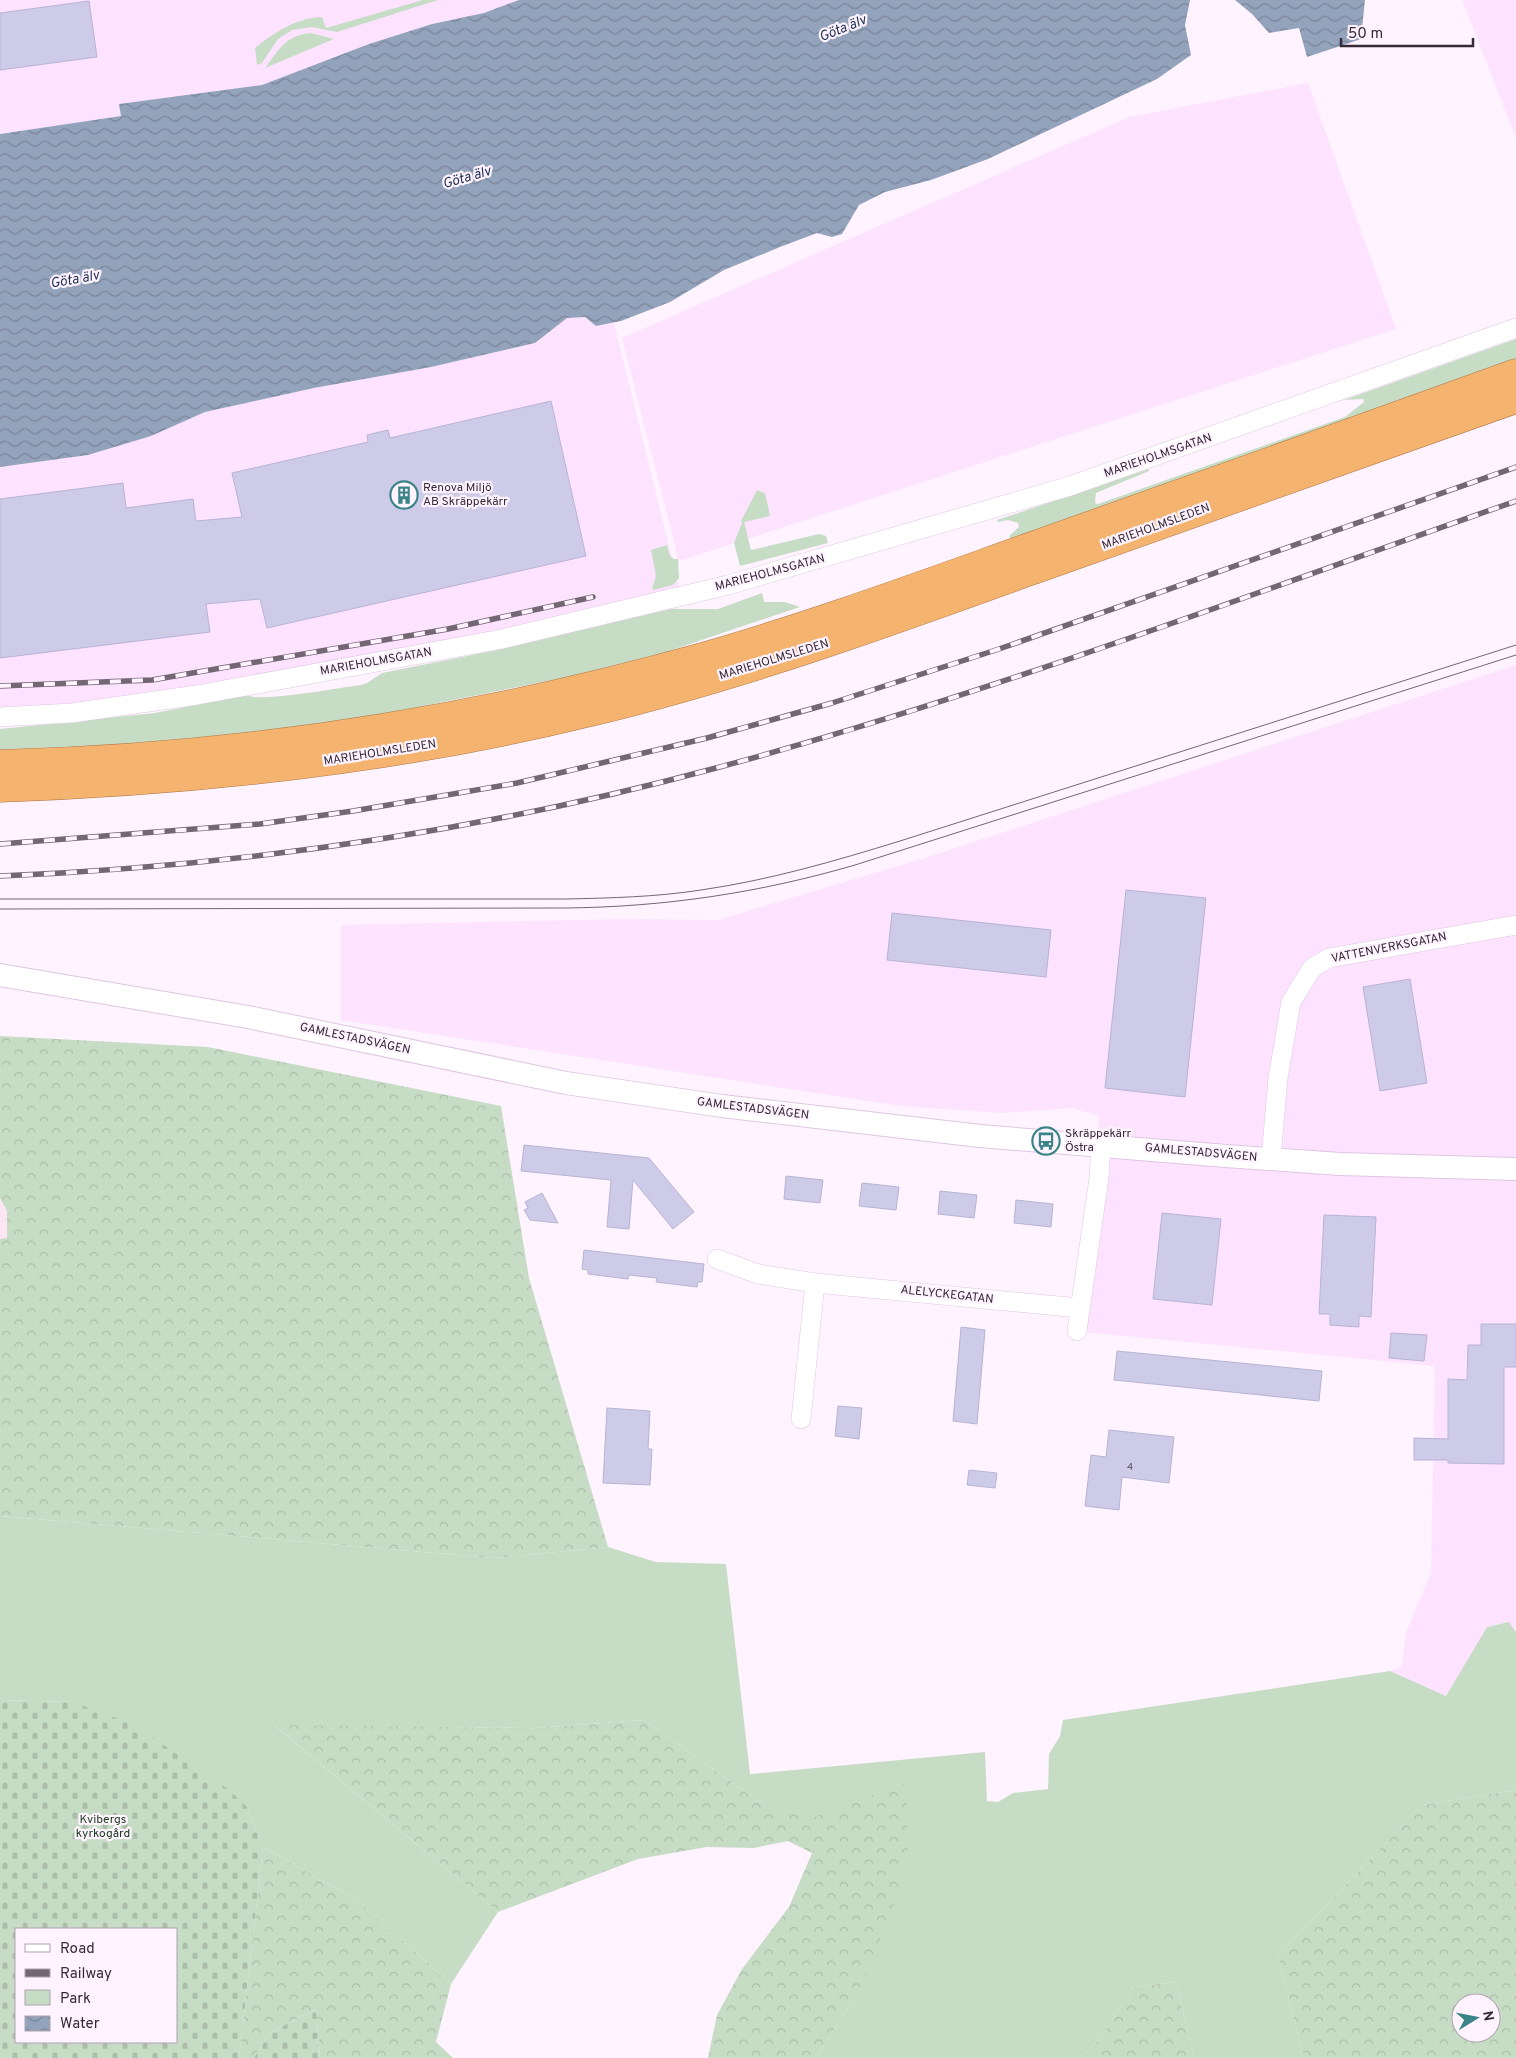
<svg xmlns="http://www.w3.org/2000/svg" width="1516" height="2058" font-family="Overpass,sans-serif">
	<defs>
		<pattern id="forest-crowns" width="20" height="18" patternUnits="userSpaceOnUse" patternTransform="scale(1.25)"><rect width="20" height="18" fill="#c7dcc5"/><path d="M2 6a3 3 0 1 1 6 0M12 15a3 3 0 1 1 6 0" fill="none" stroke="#acbdaa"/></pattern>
		<pattern id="cemetery-stones" width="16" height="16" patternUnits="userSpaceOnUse" patternTransform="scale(1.25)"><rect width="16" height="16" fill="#c7dcc5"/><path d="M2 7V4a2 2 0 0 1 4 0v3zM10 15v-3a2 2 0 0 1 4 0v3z" fill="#acbdaa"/></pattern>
		<pattern id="water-waves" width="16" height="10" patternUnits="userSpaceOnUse" patternTransform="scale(1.25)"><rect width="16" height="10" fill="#94a3bc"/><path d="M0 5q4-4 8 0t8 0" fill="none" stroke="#7a859a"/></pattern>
	</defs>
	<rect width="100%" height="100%" fill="#fef3ff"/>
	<!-- commercial -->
	<path fill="#fce6f4" d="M0,1198L7,1211V1239H0Z"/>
	<!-- built -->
	<path fill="#fde3ff" d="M0,0H519L484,13L432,24L369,44L262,85L119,104L121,116L0,134Z
		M1462,0H1516V138Z
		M1308,83L1396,329L679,561L622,338L1129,117Z
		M585,317L596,326L614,323L680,591L501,632L196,690L0,712V467L88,455L151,436L205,412L314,388L431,367L535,343L567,318Z
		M1516,665V1632L1509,1622L1487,1627L1446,1696L1390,1671L1402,1667L1406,1633L1431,1572L1435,1366L1083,1332L1099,1116L1072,1108L1001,1113L901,1106L341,1020V925L627,919L718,920L928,857Z"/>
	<!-- green -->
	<path fill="#c7dcc5" d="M423,0H438L337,32L312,27L292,30L278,39L262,63L257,65L255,48C275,32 296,18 322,17L326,28Z
		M311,33L334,39L265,68C279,50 285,35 311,33Z
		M1516,339V360L1039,531L1011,540L1009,536L1019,527L1018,523L1008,520L998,522L997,520L1149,469V471L1096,493L1095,503L1098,504L1345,417L1364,402L1363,399L1344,400Z
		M757,490L765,493L770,516L744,522L751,550L819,534L826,536L828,543L740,566L734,543L742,523L741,521Z
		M667,545L670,556L674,559H678L679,578L673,585L654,590L652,588L656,576L651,550Z
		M762,593L764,602H785L800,607L663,653L572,676L355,720L260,733L91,748L0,751V729L155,713L247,695C258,703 343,687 361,685L367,683L382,673L502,649L670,609H718Z
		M0,1516L494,1558L608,1547L656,1562L726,1564L750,1774L985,1752L987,1801L998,1802L1013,1793L1048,1789L1049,1754L1060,1736L1063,1720L1390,1671L1446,1696L1487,1627L1509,1622L1516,1632V1790L1422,1805L1278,1956L1304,2058H1194L1176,1982L1133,1987L1099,2040L1081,2058H816L858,1992L906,1782L812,1819L758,1801L644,1720L535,1728L275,1726L498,1912L451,1984L357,1900L263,1847L247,1807L73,1702L0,1700Z"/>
	<!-- forest -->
	<path fill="url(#forest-crowns)" fill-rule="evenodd" d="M0,1036L208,1047L501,1106L529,1278L608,1547L494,1558L0,1516V1239L7,1238V1211L0,1198Z
		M644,1720L758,1801L812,1818L906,1782L908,1852L894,1906L858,1992L816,2058H708L717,2015L742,1969L789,1907L812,1853L788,1841L754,1848L707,1847L638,1859L498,1912L274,1725L535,1728Z
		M1516,1790V2058H1304L1278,1956L1422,1805ZM1461,2003H1491V2033H1461Z
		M263,1847L357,1900L451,1984L436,2042L453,2058H320L316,2009L269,2033L254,2058H239Z
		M1176,1982L1194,2058H1081L1099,2040L1133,1987Z"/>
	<!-- cemetery -->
	<path fill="url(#cemetery-stones)" fill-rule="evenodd" d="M0,1700L73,1702L133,1724L229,1790L247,1807L263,1847L239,2058H0ZM16,1929H176V2042H16Z
		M316,2009L320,2058H254L269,2033Z"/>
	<!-- water -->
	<path fill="url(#water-waves)" d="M519,0H1190L1185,25L1191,55L1157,79L988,159L931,180L885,192L859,205L842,234L832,237L817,233L780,247L724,270L670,302L621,321L596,326L585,317L567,318L535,343L431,367L314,388L205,412L151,436L88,455L0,467V134L121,116L119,104L262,85L369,44L432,24L484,13Z
		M1235,0H1365L1361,39L1307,57L1299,28L1269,33L1252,14Z"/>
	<!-- building -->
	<path fill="#cecbe8" stroke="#b7b3d5" d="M89,1L97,57L0,70V13Z
		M551,401L586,556L267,628L260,599L206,604L210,632L0,658V499L123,483L126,508L193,499L196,521L242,517L232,473L368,442L367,435L388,430L390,438Z
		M1126,890L1206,898L1185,1097L1105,1088Z
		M892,913L1051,930L1046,977L887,960Z
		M1410,979L1427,1083L1380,1091L1363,987Z
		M524,1145L649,1158L694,1212L673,1229L633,1180L629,1229L607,1227L611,1180L521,1171Z
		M786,1176L823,1180L820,1203L784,1199Z
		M862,1183L899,1187L896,1210L859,1206Z
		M940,1191L977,1195L974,1218L938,1214Z
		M542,1193L558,1223L530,1220L524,1210L528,1208L525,1202Z
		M1016,1200L1053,1204L1051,1227L1014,1223Z
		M1162,1213L1221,1219L1212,1305L1153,1299Z
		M1324,1215L1376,1217L1371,1317L1359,1316V1327L1330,1325V1314H1319Z
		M584,1250L704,1264L702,1282H698L697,1287L656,1282L657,1278L629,1275L628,1279L588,1274V1270L582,1269Z
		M1481,1324H1516V1367H1504V1464L1448,1463V1460H1414V1438L1448,1439V1379L1467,1380L1468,1345H1481Z
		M961,1327L985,1330L977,1424L953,1421Z
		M1391,1333L1427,1335L1424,1361L1389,1358Z
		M1117,1351L1322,1371L1319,1401L1114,1380Z
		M838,1406L862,1408L859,1439L835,1436Z
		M607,1408L650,1411L648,1449H652L650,1485L603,1483Z
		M1109,1430L1174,1437L1169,1483L1122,1477L1119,1510L1085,1506L1091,1455L1106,1457Z
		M969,1470L997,1473L995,1488L967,1485Z"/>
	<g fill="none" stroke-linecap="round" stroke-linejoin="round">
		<!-- minor casing -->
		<g stroke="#e0c6e2" stroke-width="20">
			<path id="minor" d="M0,717L72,713L197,695L502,639L728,585L1070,486L1516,328
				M1271,1159L1278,1078L1291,1002L1312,968L1329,958L1516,925
				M717,1259L758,1274L815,1283L1079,1308
				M1077,1331L1099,1178L1101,1145
				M801,1419L815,1283"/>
		</g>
		<!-- tertiary casing -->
		<g stroke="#e0c6e2" stroke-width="24">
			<path id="tertiary" d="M0,975L248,1017L566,1083L722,1106L980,1136L1226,1156L1340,1164L1516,1169"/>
		</g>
		<!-- trunk casing -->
		<g stroke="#af7745" stroke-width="29">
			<path id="trunk" d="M0,764C237,758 474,721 702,657C814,625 922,585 1032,546C1193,489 1355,431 1516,373
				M0,788C198,781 395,760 587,713C742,676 890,622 1039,568C1198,511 1357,455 1516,399"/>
		</g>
		<!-- minor -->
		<use href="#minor" stroke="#fff" stroke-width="19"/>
		<!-- tertiary -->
		<use href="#tertiary" stroke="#fff" stroke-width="22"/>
		<!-- trunk -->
		<use href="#trunk" stroke="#f4b470" stroke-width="28"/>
		<!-- tram -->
		<path stroke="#726772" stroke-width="1" d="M0,899H565C611,898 656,897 701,890C770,880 835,861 900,841L1516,645
			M0,909L565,908C664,907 759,893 855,865L1516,655"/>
		<!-- rail casing -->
		<g stroke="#726772" stroke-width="5.5">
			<path id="rail" d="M0,686L152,680L448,629L593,597
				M0,844L260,824L353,811L517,783L707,738L832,703L999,649L1516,467
				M0,876C241,866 483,831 716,768C988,695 1251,594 1516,501"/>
		</g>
		<!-- rail -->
		<use href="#rail" stroke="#fef3ff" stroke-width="4" stroke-dasharray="11" stroke-linecap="butt"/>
	</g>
	<!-- icons -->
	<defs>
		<g id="building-ring" transform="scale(1.4375)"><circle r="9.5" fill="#fef3ff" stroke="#3a8387" stroke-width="1.5"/><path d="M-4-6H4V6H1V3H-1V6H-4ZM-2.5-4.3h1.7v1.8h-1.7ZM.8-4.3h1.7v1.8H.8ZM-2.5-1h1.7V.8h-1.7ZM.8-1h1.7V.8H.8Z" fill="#3a8387"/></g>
		<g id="bus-ring" transform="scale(1.4375)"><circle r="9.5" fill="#fef3ff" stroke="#3a8387" stroke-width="1.5"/><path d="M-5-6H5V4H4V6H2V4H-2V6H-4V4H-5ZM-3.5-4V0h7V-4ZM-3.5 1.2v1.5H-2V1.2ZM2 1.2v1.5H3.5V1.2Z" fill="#3a8387"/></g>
	</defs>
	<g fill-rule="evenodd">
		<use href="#building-ring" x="404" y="495"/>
		<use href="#bus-ring" x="1046" y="1141"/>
	</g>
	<g text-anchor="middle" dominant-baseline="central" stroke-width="4.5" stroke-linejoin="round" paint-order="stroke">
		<!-- number labels -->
		<g font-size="10" fill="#5b5262">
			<text x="1130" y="1467">4</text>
		</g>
		<!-- street labels -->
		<g font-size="12" fill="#352a35" stroke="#fef3ff">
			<text transform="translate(1158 456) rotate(-19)">MARIEHOLMSGATAN</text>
			<text transform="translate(1156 527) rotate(-20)">MARIEHOLMSLEDEN</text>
			<text transform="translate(770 573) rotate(-15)">MARIEHOLMSGATAN</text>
			<text transform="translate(774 660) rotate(-17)">MARIEHOLMSLEDEN</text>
			<text transform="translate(376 662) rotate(-10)">MARIEHOLMSGATAN</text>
			<text transform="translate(380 753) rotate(-9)">MARIEHOLMSLEDEN</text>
			<text transform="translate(1389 948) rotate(-11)">VATTENVERKSGATAN</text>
			<text transform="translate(355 1039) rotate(12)">GAMLESTADSVÄGEN</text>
			<text transform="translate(753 1109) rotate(7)">GAMLESTADSVÄGEN</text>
			<text transform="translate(1201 1153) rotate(5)">GAMLESTADSVÄGEN</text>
			<text transform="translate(947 1295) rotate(6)">ALELYCKEGATAN</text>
		</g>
		<!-- poi labels -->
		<g font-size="12" fill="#352a35" stroke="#fef3ff" text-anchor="start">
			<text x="423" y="488">Renova Miljö<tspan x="423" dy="14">AB Skräppekärr</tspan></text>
			<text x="1065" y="1134">Skräppekärr<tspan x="1065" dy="14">Östra</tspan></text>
		</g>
		<!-- park labels -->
		<g font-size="12" fill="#193a18" stroke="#fef3ff">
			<text x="103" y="1820">Kvibergs<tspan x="103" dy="14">kyrkogård</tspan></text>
		</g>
		<!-- water labels -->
		<g font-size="14" font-style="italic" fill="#1b2f53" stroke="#fef3ff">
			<text transform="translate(843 29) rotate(-22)">Göta älv</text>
			<text transform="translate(467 178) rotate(-16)">Göta älv</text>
			<text transform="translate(75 280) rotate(-10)">Göta älv</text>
		</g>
	</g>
	<!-- legend -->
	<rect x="15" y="1928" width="162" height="115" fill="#fef3ff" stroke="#aea3ae"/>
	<rect x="25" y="1944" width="25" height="8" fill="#ffffff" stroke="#aea3ae"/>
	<text x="60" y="1953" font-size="15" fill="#352a35">Road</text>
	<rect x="25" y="1969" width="25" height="8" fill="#726772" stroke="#aea3ae"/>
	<text x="60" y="1978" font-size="15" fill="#352a35">Railway</text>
	<rect x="25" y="1990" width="25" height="15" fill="#c7dcc5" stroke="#aea3ae"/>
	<text x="60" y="2003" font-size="15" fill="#352a35">Park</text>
	<rect x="25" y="2016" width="25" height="15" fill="url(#water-waves)" stroke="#aea3ae"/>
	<text x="60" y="2028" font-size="15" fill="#352a35">Water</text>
	<!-- north arrow -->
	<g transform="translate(1476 2018) rotate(80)"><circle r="24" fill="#fef3ff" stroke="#aea3ae"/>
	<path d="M0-4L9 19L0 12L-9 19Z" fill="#3a8387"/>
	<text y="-8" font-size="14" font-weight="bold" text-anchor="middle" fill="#352a35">N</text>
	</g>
	<!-- scale -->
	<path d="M1341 38v8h132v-8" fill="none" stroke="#352a35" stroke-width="2.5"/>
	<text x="1348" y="38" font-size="15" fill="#352a35" stroke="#fef3ff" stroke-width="4" paint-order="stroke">50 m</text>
</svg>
